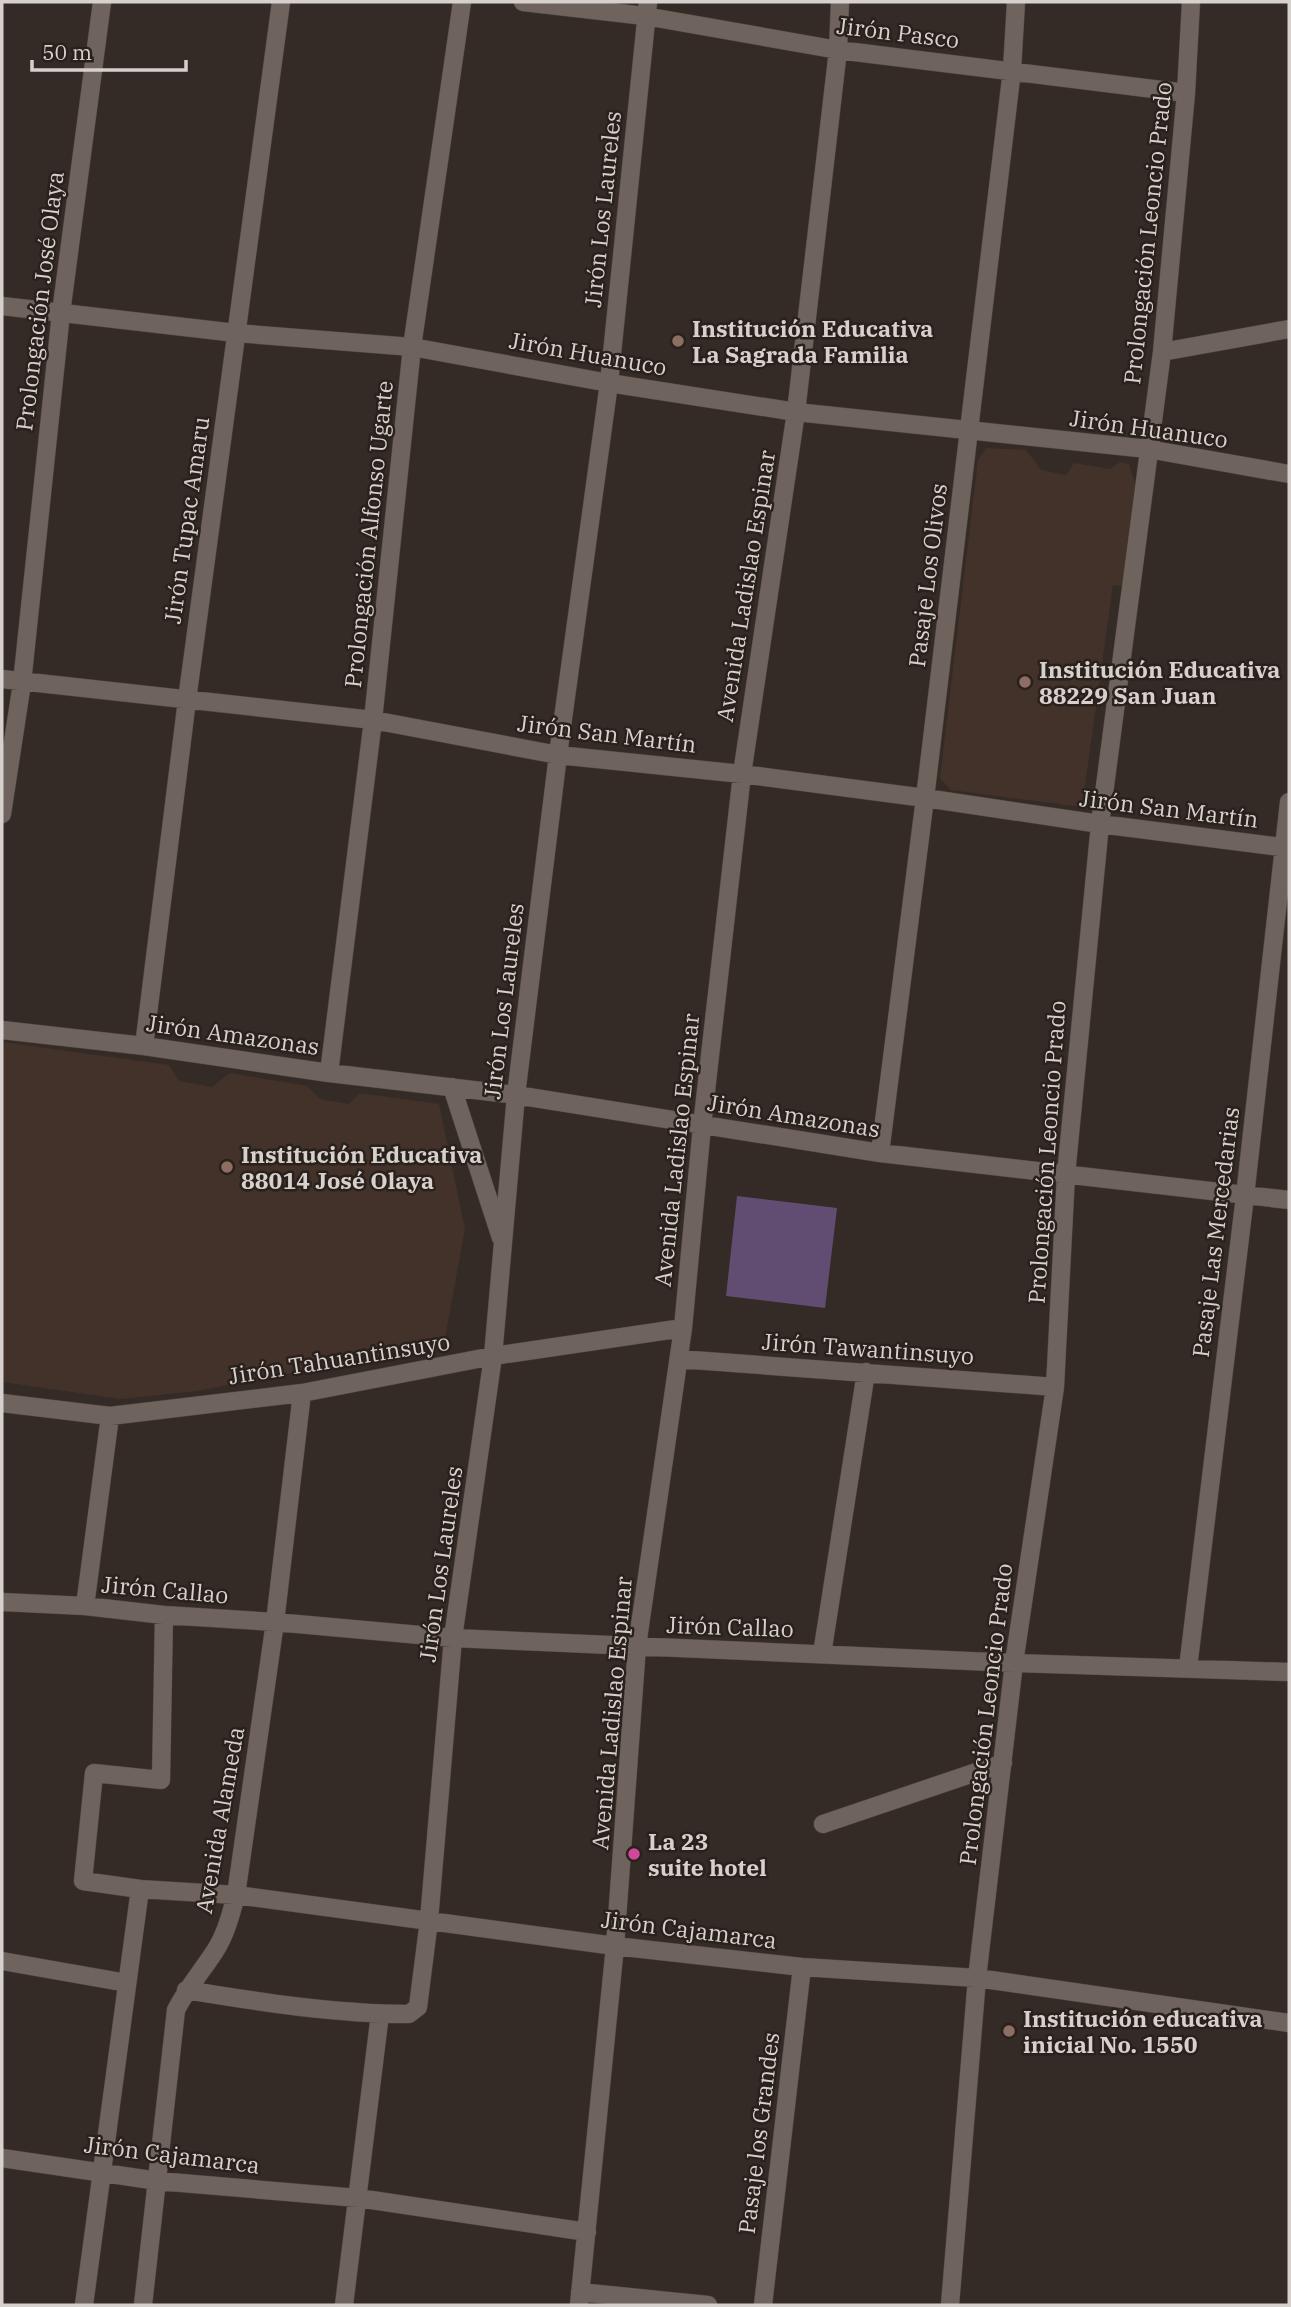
<svg xmlns="http://www.w3.org/2000/svg" width="1291" height="2307" font-family="'IBM Plex Serif',serif">
	<rect width="100%" height="100%" fill="#342b26"/>
	<!-- built -->
	<path fill="#423229" d="M986,448L1026,450L1041,470L1066,475L1074,463L1110,469L1120,462L1129,464L1135,483L1122,586L1113,585L1082,807L951,790L940,778L978,460Z
		M2,1042L169,1065L179,1081L212,1087L230,1073L307,1086L320,1099L349,1104L360,1093L439,1104L465,1229L444,1344L197,1391L121,1399L2,1382Z"/>
	<!-- building -->
	<path fill="#624d72" d="M737,1196L837,1208L825,1308L726,1296Z"/>
	<g fill="none" stroke-linecap="round" stroke-linejoin="round">
		<!-- street casing -->
		<g stroke="#504843" stroke-width="19">
			<path id="street" d="M523,2L645,16L838,50L1186,93
				M1162,352L1289,329
				M2,679L373,720L558,755L742,774L925,798L1100,824L1289,848
				M2,814L22,683L61,313L102,2
				M2,1030L144,1046L329,1073L516,1095L880,1153L1289,1200
				M144,1046L187,700L281,2
				M329,1073L373,720L412,347L462,2
				M452,1087L501,1238
				M880,1153L925,798L1012,70L1016,2
				M679,1359L1055,1387
				M2,1403L110,1416L302,1393L493,1356L683,1328
				M2,1602L85,1606L164,1615L275,1622L453,1638L1014,1663L1289,1672
				M85,1606L110,1416
				M164,1615L161,1780L94,1773L83,1881L140,1889L236,1895L615,1946L802,1967L977,1978L1289,2023
				M822,1654L866,1372
				M1188,1668L1245,1196L1289,802
				M823,1824L1003,1763
				M2,1961L127,1983
				M186,1990C259,2002 335,2014 409,2014L418,2007L429,1920L453,1638L493,1356L516,1095L558,755L609,383L648,2
				M2,2158L158,2181L358,2198L587,2232
				M580,2292L708,2305
				M84,2305L140,1889
				M143,2305L176,2010C187,1988 202,1971 215,1951C226,1934 231,1914 236,1895L275,1622L302,1393
				M344,2305L380,2014
				M579,2305L615,1946L637,1646L683,1328L702,1126L742,774L796,412L838,50L840,2
				M763,2305L802,1967
				M950,2305L977,1978L1014,1663L1055,1387L1066,1175L1100,824L1162,352L1186,93L1191,2"/>
		</g>
		<!-- secondary casing -->
		<g stroke="#504843" stroke-width="19">
			<path id="secondary" d="M2,306L236,333L412,347L609,383L796,412L1148,449L1289,474"/>
		</g>
		<!-- street -->
		<use href="#street" stroke="#6e635d" stroke-width="18"/>
		<!-- secondary -->
		<use href="#secondary" stroke="#6e635d" stroke-width="18"/>
	</g>
	<!-- markers -->
	<g fill="#8d6e63" stroke="#2a211c" stroke-width="2.5">
		<circle cx="678" cy="341" r="7"/>
		<circle cx="1025" cy="682" r="7"/>
		<circle cx="227" cy="1167" r="7"/>
		<circle cx="1009" cy="2031" r="7"/>
	</g>
	<circle fill="#d1479c" stroke="#2a211c" stroke-width="2.5" cx="634" cy="1854" r="7"/>
	<g text-anchor="middle" dominant-baseline="central" stroke-width="5" stroke-linejoin="round" paint-order="stroke">
		<!-- street labels -->
		<g font-size="23" fill="#d7d1cd" stroke="#2a211c">
			<text transform="translate(898 32) rotate(7)">Jirón Pasco</text>
			<text transform="translate(602 209) rotate(-84)">Jirón Los Laureles</text>
			<text transform="translate(1147 233) rotate(-84)">Prolongación Leoncio Prado</text>
			<text transform="translate(39 301) rotate(-83)">Prolongación José Olaya</text>
			<text transform="translate(588 353) rotate(10)">Jirón Huanuco</text>
			<text transform="translate(1149 428) rotate(8)">Jirón Huanuco</text>
			<text transform="translate(186 520) rotate(-82)">Jirón Tupac Amaru</text>
			<text transform="translate(368 534) rotate(-84)">Prolongación Alfonso Ugarte</text>
			<text transform="translate(927 575) rotate(-83)">Pasaje Los Olivos</text>
			<text transform="translate(745 586) rotate(-81)">Avenida Ladislao Espinar</text>
			<text transform="translate(607 733) rotate(7)">Jirón San Martín</text>
			<text transform="translate(1169 808) rotate(7)">Jirón San Martín</text>
			<text transform="translate(503 1001) rotate(-83)">Jirón Los Laureles</text>
			<text transform="translate(233 1034) rotate(8)">Jirón Amazonas</text>
			<text transform="translate(794 1115) rotate(9)">Jirón Amazonas</text>
			<text transform="translate(676 1150) rotate(-84)">Avenida Ladislao Espinar</text>
			<text transform="translate(1046 1152) rotate(-86)">Prolongación Leoncio Prado</text>
			<text transform="translate(1215 1232) rotate(-83)">Pasaje Las Mercedarias</text>
			<text transform="translate(868 1348) rotate(4)">Jirón Tawantinsuyo</text>
			<text transform="translate(339 1358) rotate(-9)">Jirón Tahuantinsuyo</text>
			<text transform="translate(440 1564) rotate(-82)">Jirón Los Laureles</text>
			<text transform="translate(165 1589) rotate(5)">Jirón Callao</text>
			<text transform="translate(730 1626) rotate(2)">Jirón Callao</text>
			<text transform="translate(611 1713) rotate(-85)">Avenida Ladislao Espinar</text>
			<text transform="translate(985 1714) rotate(-83)">Prolongación Leoncio Prado</text>
			<text transform="translate(219 1820) rotate(-80)">Avenida Alameda</text>
			<text transform="translate(689 1929) rotate(7)">Jirón Cajamarca</text>
			<text transform="translate(758 2133) rotate(-83)">Pasaje los Grandes</text>
			<text transform="translate(172 2154) rotate(7)">Jirón Cajamarca</text>
		</g>
		<!-- poi labels -->
		<g font-size="23" font-weight="bold" fill="#d7d1cd" stroke="#2a211c" text-anchor="start">
			<text x="692" y="328">Institución Educativa<tspan x="692" dy="26">La Sagrada Familia</tspan></text>
			<text x="1039" y="669">Institución Educativa<tspan x="1039" dy="26">88229 San Juan</tspan></text>
			<text x="241" y="1154">Institución Educativa<tspan x="241" dy="26">88014 José Olaya</tspan></text>
			<text x="648" y="1841">La 23<tspan x="648" dy="26">suite hotel</tspan></text>
			<text x="1023" y="2018">Institución educativa<tspan x="1023" dy="26">inicial No. 1550</tspan></text>
		</g>
	</g>
	<!-- border -->
	<rect width="1291" height="2307" fill="none" stroke="#d7d1cd" stroke-width="7"/>
	<!-- scale -->
	<path d="M32 60v10h154v-10" fill="none" stroke="#d7d1cd" stroke-width="3.5"/>
	<text x="42" y="60" font-size="21" fill="#d7d1cd" stroke="#2a211c" stroke-width="5" paint-order="stroke">50 m</text>
</svg>
